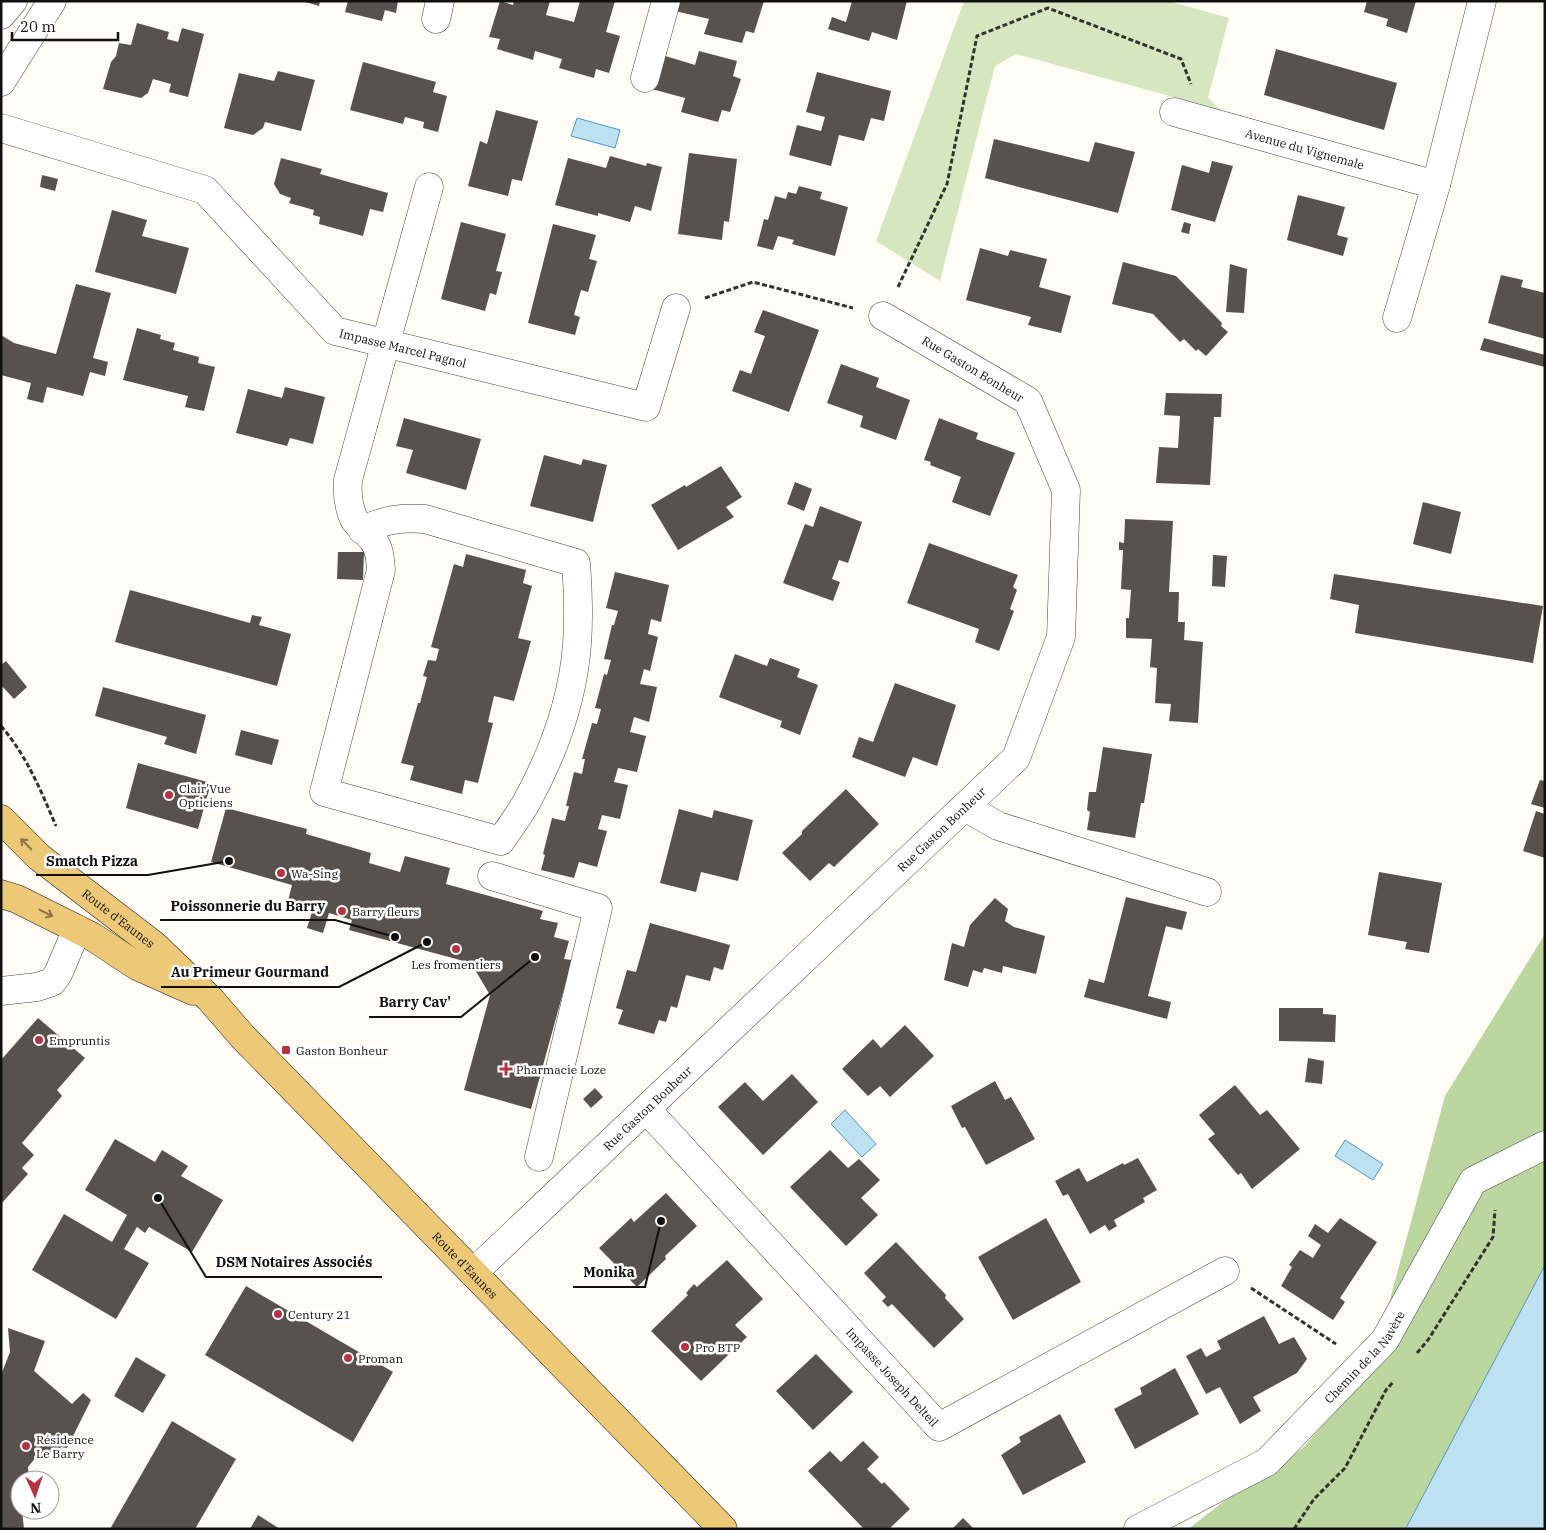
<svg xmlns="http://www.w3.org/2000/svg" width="1546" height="1530" font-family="'IBM Plex Serif',serif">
	<rect width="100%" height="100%" fill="#fefcf4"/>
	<!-- green -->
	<path fill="#d6e7c0" d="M964,1H1168L1229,18L1208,98L1221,110L1016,54L995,66L940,281L876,241Z"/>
	<!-- forest -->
	<path fill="#bcd6a0" d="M1545,934V1265L1406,1528L1188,1529L1231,1496L1304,1447L1372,1366L1445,1096Z"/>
	<!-- water -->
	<path fill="#bde1f1" stroke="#4a9ac2" d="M577,118L620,130L615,148L571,136Z
		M845,1110L876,1144L862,1157L831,1124Z
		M1345,1140L1383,1164L1373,1180L1335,1156Z
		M1545,1265V1529H1405L1406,1528Z"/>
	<!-- building -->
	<path fill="#58514d" d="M302,1H320L319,6Z
		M348,1H398L396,13L385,10L382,21L345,12Z
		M500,1L513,5L514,1H550L546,15L574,22L580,1H615L606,32L620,36L609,73L596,69L594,78L559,68L562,59L535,51L533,60L497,49L500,39L489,37Z
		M678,1H764L754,33L746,31L742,43L704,34L709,19L675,11Z
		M852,1H907L897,40L872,32L869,41L828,29L832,17L846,22Z
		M1367,1H1416L1407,33L1386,26L1388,19L1364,12Z
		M137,23L169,32L167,39L178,42L182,28L204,34L188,97L169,92L171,84L153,79L148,93L141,98L103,89L111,62L116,56L119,43L131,45Z
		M1276,49L1397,83L1384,130L1264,95Z
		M699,51L737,61L733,76L741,79L730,112L722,110L718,122L681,112L685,98L652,89L662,55L695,65Z
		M363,62L436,82L433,92L447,96L438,132L423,128L424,122L405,117L403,124L350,110Z
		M278,71L315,80L301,131L265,122L263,128L253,135L224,128L239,73L274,81Z
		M817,72L891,91L884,121L871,118L864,141L839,135L831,166L789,155L797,125L821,131L825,117L806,112Z
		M496,110L538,121L522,181L512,179L508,196L468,186L480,141L487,144Z
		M994,139L1089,162L1095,142L1135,152L1118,213L985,178Z
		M689,153L737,159L729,222L724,221L722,240L678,234Z
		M610,156L646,166L647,163L662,167L651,211L635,206L630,222L598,213V216L555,205L568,158L606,168Z
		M281,158L322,169L320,174L388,193L383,212L370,209L363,236L319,224L320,217L313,215L314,210L289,203L291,198L280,194L274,184Z
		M1212,161L1233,166L1215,222L1171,210L1182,165L1209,173Z
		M42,175L58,179L55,191L40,187Z
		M799,186L822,192L820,199L848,207L835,256L792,244L794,240L778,236L773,250L757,246L764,219L768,220L775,196L786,199L788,192L796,194Z
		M1298,195L1345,207L1337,235L1348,238L1343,256L1287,240Z
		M112,210L147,220L142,236L189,248L176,294L95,272Z
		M461,222L506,234L496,271L502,272L496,295L490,293L485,311L441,299Z
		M1184,222L1191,224L1189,234L1181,232Z
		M553,224L596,235L589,259L597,261L588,292L581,290L574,315L580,317L575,335L528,323Z
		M980,248L1008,256L1010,250L1047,259L1039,287L1071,296L1061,333L1028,325L1031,317L966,300Z
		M1123,262L1176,276L1222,323L1221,326L1228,332L1206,356L1198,349L1196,351L1184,339L1180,342L1153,314L1112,304Z
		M1230,264L1247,269L1244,313L1226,312Z
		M1501,275L1523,280L1521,287L1545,293V339L1488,323Z
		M76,284L111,293L93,358L108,362L105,376L90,372L83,396L47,387L43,403L27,399L31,383L1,375V335L14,343L56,354Z
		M763,310L819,330L789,412L732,391L740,370L751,374L765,336L754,332Z
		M137,328L161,335L160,339L175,343L173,350L199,357L198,363L215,367L204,411L185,407L188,396L123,380Z
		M1484,338L1545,355V367L1480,350Z
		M841,364L879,378L876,387L910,400L896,440L860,427L863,416L827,403Z
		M285,387L325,397L313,444L290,438L287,446L236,433L248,389L282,398Z
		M1166,393L1222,394L1221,417H1214L1210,485L1156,483L1159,447L1178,448L1180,416L1164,415Z
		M404,418L481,439L466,490L406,473L413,450L396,446Z
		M939,418L978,433L976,439L1015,453L990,516L952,502L961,477L930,465L931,462L924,460Z
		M544,455L581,465L583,459L607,465L593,522L530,506Z
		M721,466L742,497L726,507L734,517L678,550L651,505L685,485L686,487Z
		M795,482L812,489L804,511L787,504Z
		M1423,502L1461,512L1451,554L1413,544Z
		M820,506L862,522L848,563L839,560L832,579L840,582L833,601L783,583L805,524L813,527Z
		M1125,519L1173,521L1169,592H1179L1178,622H1185L1184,640L1203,642L1198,723L1169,721L1171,704L1155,703L1157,668L1150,667L1152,639L1126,638V618H1129L1131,590L1121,589L1123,550H1119V542L1124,543Z
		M929,543L1018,575L1013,587L1017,590L1010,609L1014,611L999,651L975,642L979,629L907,603Z
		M338,552H364L363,580L337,579Z
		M466,554L526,570L523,583L532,586L518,638L531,641L514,701L494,696L488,722L493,723L478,783L465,780L462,794L410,780L414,766L401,763L418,703H420L427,677L423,676L428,660L436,661L439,649L431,647L454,564L463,567Z
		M1213,555L1227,556L1225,587L1212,586Z
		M615,572L669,585L661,622L651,619L648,634L658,637L650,671L644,669L640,684L657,687L649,722L634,717L630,732L646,736L637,772L618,768L614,782L628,785L620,819L602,815L598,829L607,831L597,867L579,862L574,878L541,870L545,855L543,854L552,818L565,821L569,806H566L574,772L582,774L585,759H582L592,723L597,724L601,709L595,708L604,674L607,675L611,660L604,659L612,625H614L618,611L606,608Z
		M1334,574L1543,606L1533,663L1355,633L1359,605L1330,599Z
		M130,590L250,623L252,615L262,617L259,625L291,634L277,686L115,642Z
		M735,654L767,666L770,658L800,669L797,677L818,685L800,735L780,727L782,721L719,697Z
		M6,661L27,687L14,699L1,685V665Z
		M895,683L956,705L937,766L913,757L905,777L852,757L859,737L873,742Z
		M103,687L206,715L196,754L164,744L167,737L95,716Z
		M241,730L279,740L272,765L235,755Z
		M1103,747L1152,754L1144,803H1141L1135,838L1087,830L1090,812L1087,810L1089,792H1096Z
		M138,763L211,783L198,829L126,808Z
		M1540,780L1545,781V808L1531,804Z
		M846,789L879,824L834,867L829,863L810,881L782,853L802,834V831Z
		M226,808L307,829L306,834L371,853L369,863L400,872L405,856L450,868L446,884L543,911L540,919L558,923L554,937L569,941L564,959L572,960L531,1109L464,1090L490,995L471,963L349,930L352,920L329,913L323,933L307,928L313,909L288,901L292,885L211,862Z
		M679,809L712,818L714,810L753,820L738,881L701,872L696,892L660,883Z
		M1536,811L1545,814V858L1523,851Z
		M1379,872L1442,883L1429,953L1405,949L1407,942L1368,935Z
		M1126,897L1187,912L1182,930L1166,926L1148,996L1171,1002L1167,1019L1084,997L1089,979L1104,983Z
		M995,898L1008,909L1005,921L1014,927L1045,936L1036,974L1003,966L1002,973L984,968L982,973L973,970L968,987L944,980L952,943L964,947L970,925Z
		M650,923L730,945L723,970L714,967L710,981L686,975L677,1008L671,1006L666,1022L659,1020L654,1034L618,1024L623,1010L616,1008L627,970L636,972Z
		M1279,1008H1323V1014L1336,1015L1335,1042L1279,1041Z
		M38,1018L85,1058L57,1090L62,1096L22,1143L34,1155L22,1168L28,1174L1,1204V1060Z
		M905,1025L934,1056L890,1097L880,1086L868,1096L842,1069L873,1039L881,1048Z
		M1308,1058L1324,1061L1322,1084L1305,1082Z
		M792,1074L818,1102L763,1155L718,1107L745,1082L763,1101Z
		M995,1081L1005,1100L1011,1097L1035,1139L986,1165L965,1127L962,1128L951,1106Z
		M1235,1085L1260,1115L1267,1110L1300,1149L1252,1189L1241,1173L1238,1175L1208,1139L1215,1134L1199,1115Z
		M595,1088L603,1097L591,1108L583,1099Z
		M115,1139L155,1162L162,1150L188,1166L181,1176L223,1200L192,1252L149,1227L145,1233L137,1227L124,1249L149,1263L116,1319L32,1270L64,1214L112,1242L127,1215L85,1190Z
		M830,1150L848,1168L859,1159L880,1180L861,1198L878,1215L846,1246L790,1187Z
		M1138,1158L1157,1190L1143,1198L1145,1202L1114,1220L1117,1226L1109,1231L1105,1225L1090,1234L1068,1194L1063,1196L1055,1181L1079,1168L1087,1182L1123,1163L1124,1165Z
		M666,1193L697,1226L665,1256L666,1259L637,1287L599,1248L631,1218L634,1222Z
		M1046,1218L1081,1282L1013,1320L978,1257Z
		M1340,1218L1377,1242L1340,1298L1345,1302L1333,1320L1281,1286L1292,1267L1289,1265L1300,1250L1313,1258L1321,1245L1308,1236L1315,1224L1328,1233Z
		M896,1242L946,1295L945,1298L964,1319L934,1348L892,1304L888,1307L882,1301L886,1297L864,1273Z
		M727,1260L763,1299L735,1325L747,1337L701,1381L651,1331L688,1295L686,1293L694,1284L697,1287Z
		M246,1286L393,1372L353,1442L205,1355Z
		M1264,1316L1279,1344L1294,1337L1307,1359L1297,1373L1253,1397L1261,1411L1240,1424L1220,1387L1206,1394L1186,1356L1201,1348L1206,1357L1221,1349L1217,1341Z
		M8,1328L45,1341L34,1371L72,1404L83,1393L91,1400L67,1448L61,1447L57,1453H49V1457L37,1456L28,1467L29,1480H20V1510H22L24,1529H1V1375L10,1352Z
		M816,1354L853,1392L813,1430L776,1391Z
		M136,1357L166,1375L143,1413L114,1396Z
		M1175,1368L1199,1414L1135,1449L1114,1409L1142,1394L1140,1388Z
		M1060,1414L1086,1462L1023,1495L1001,1455L1021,1442L1019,1437Z
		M172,1421L236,1459L195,1529H110Z
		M863,1441L879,1457L867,1469L882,1484L884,1482L910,1509L889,1529H864L808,1471L830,1451L841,1462Z
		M258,1515L280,1529H250Z
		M963,1518L974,1529H952Z"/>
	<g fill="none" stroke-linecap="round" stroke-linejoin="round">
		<!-- minor casing -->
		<g stroke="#434343" stroke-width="29">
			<g id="minor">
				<path d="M1,15L13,1"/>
				<path d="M436,19L440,1"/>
				<path d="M645,78L666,1"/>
				<path d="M1,82L52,1"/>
				<path id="s1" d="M1174,112L1436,185"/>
				<path id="s2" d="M1,128L205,190L335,331L646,407L676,308"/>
				<path d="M1397,318L1436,185L1482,1"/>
				<path d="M362,530C386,520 399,517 425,519L576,563C578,590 579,617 577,644C573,699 553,754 526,803C519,816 509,828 501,841L324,792L381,570C380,559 380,549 373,540C367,532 359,527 354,519C348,506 347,493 348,480L429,187"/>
				<path d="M965,807L998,826L1207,892"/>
				<path d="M492,876L598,908L539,1157"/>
				<path d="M1,991L37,987L52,982L58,974L77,929"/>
				<path id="s3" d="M646,1109L939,1427L1225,1271"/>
				<path id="s4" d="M473,1273L1016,758L1061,637L1066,490L1028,401L883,316"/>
				<path id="s5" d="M1138,1529L1267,1462L1385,1340L1473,1181L1545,1145"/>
			</g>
		</g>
		<!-- major casing -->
		<g stroke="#212121" stroke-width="29">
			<g id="major">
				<path id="s6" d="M1,819L39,857L154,945L210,999L242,1036L723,1529"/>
				<path d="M1,894L17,899L93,937L137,966L193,991"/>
			</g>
		</g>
		<!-- path -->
		<path stroke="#323232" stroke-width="3" stroke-dasharray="5 2.5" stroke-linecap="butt" d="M898,287L947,184L977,36L1048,8L1181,59L1191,84
			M705,298L753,282L853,308
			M1,726C27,756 41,791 56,826
			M1251,1288L1336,1344
			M1417,1353L1428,1340L1493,1237L1495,1210
			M1294,1529L1314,1499L1345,1468L1386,1390L1394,1381"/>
		<!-- minor -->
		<use href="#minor" stroke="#fff" stroke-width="28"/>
		<!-- major -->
		<use href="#major" stroke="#edc876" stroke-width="28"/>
	</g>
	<!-- one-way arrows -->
	<defs><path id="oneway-shaft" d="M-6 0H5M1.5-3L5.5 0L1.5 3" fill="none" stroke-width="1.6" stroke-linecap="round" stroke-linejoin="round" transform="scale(1.25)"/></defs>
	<g stroke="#8a7548">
		<use href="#oneway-shaft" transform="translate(26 844) rotate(-135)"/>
		<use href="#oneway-shaft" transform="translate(46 913) rotate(26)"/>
	</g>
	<!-- markers -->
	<g fill="#b53342" stroke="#fff" stroke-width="2">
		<circle cx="169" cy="795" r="5"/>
		<circle cx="281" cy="873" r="5"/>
		<circle cx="342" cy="911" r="5"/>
		<circle cx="456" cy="949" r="5"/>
		<circle cx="39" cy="1040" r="5"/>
		<rect x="281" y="1045" width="10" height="10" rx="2.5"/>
		<path d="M503.5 1061.5h5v5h5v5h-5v5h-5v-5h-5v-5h5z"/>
		<circle cx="278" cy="1314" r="5"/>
		<circle cx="685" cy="1347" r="5"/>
		<circle cx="348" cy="1358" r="5"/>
		<circle cx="26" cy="1446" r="5"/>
	</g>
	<g text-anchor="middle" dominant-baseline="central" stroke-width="5" stroke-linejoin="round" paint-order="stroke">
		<!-- street labels -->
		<g font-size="12" fill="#101010" stroke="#fff">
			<text stroke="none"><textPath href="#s1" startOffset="136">Avenue du Vignemale</textPath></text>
			<text stroke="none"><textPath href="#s2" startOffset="475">Impasse Marcel Pagnol</textPath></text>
			<text transform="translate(973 369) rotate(31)">Rue Gaston Bonheur</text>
			<text stroke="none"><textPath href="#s4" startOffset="645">Rue Gaston Bonheur</textPath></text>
			<text stroke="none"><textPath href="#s6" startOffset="154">Route d'Eaunes</textPath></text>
			<text stroke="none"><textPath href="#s4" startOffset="240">Rue Gaston Bonheur</textPath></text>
			<text stroke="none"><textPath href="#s6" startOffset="645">Route d'Eaunes</textPath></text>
			<text stroke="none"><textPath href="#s5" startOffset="289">Chemin de la Navère</textPath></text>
			<text stroke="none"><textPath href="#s3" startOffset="364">Impasse Joseph Delteil</textPath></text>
		</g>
		<!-- poi labels -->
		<g font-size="12" fill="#101010" stroke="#fff" text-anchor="start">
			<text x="179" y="788">Clair'Vue<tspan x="179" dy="14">Opticiens</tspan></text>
			<text x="291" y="873">Wa-Sing</text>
			<text x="352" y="911">Barry fleurs</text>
			<text x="456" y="964" text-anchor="middle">Les fromentiers</text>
			<text x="49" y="1040">Empruntis</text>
			<text x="296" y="1050">Gaston Bonheur</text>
			<text x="516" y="1069">Pharmacie Loze</text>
			<text x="288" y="1314">Century 21</text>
			<text x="695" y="1347">Pro BTP</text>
			<text x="358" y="1358">Proman</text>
			<text x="36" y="1439">Résidence<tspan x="36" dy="14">Le Barry</tspan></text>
		</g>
	</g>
	<!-- callouts -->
	<path fill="none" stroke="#101010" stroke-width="2" d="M229 861L148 875H36M395 937L335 920H160M427 942L339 987H161M535 957L461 1017H369M158 1198L206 1277H382M661 1221L645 1287H573"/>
	<g fill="#101010" stroke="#fff" stroke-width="2">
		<circle cx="229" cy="861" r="5"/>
		<circle cx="395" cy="937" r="5"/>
		<circle cx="427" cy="942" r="5"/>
		<circle cx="535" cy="957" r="5"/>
		<circle cx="158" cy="1198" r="5"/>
		<circle cx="661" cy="1221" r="5"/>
	</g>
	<g font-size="14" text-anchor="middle" font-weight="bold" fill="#101010" stroke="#fff" stroke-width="5" stroke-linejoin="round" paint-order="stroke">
		<text x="92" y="866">Smatch Pizza</text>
		<text x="248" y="911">Poissonnerie du Barry</text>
		<text x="250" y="977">Au Primeur Gourmand</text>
		<text x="415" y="1007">Barry Cav'</text>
		<text x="294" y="1267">DSM Notaires Associés</text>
		<text x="609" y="1277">Monika</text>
	</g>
	<!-- border -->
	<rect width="1546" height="1530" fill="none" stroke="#101010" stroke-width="5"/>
	<!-- north arrow -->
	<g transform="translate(35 1495) rotate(177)"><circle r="24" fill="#ffffff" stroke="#9f9f9f"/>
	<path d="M0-4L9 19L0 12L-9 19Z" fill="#b53342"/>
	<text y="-8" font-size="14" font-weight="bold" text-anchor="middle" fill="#101010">N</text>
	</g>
	<!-- scale -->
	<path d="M12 32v8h106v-8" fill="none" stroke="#101010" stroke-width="2.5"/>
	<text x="20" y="32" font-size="15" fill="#101010" stroke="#ffffff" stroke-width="4" paint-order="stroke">20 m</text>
</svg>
